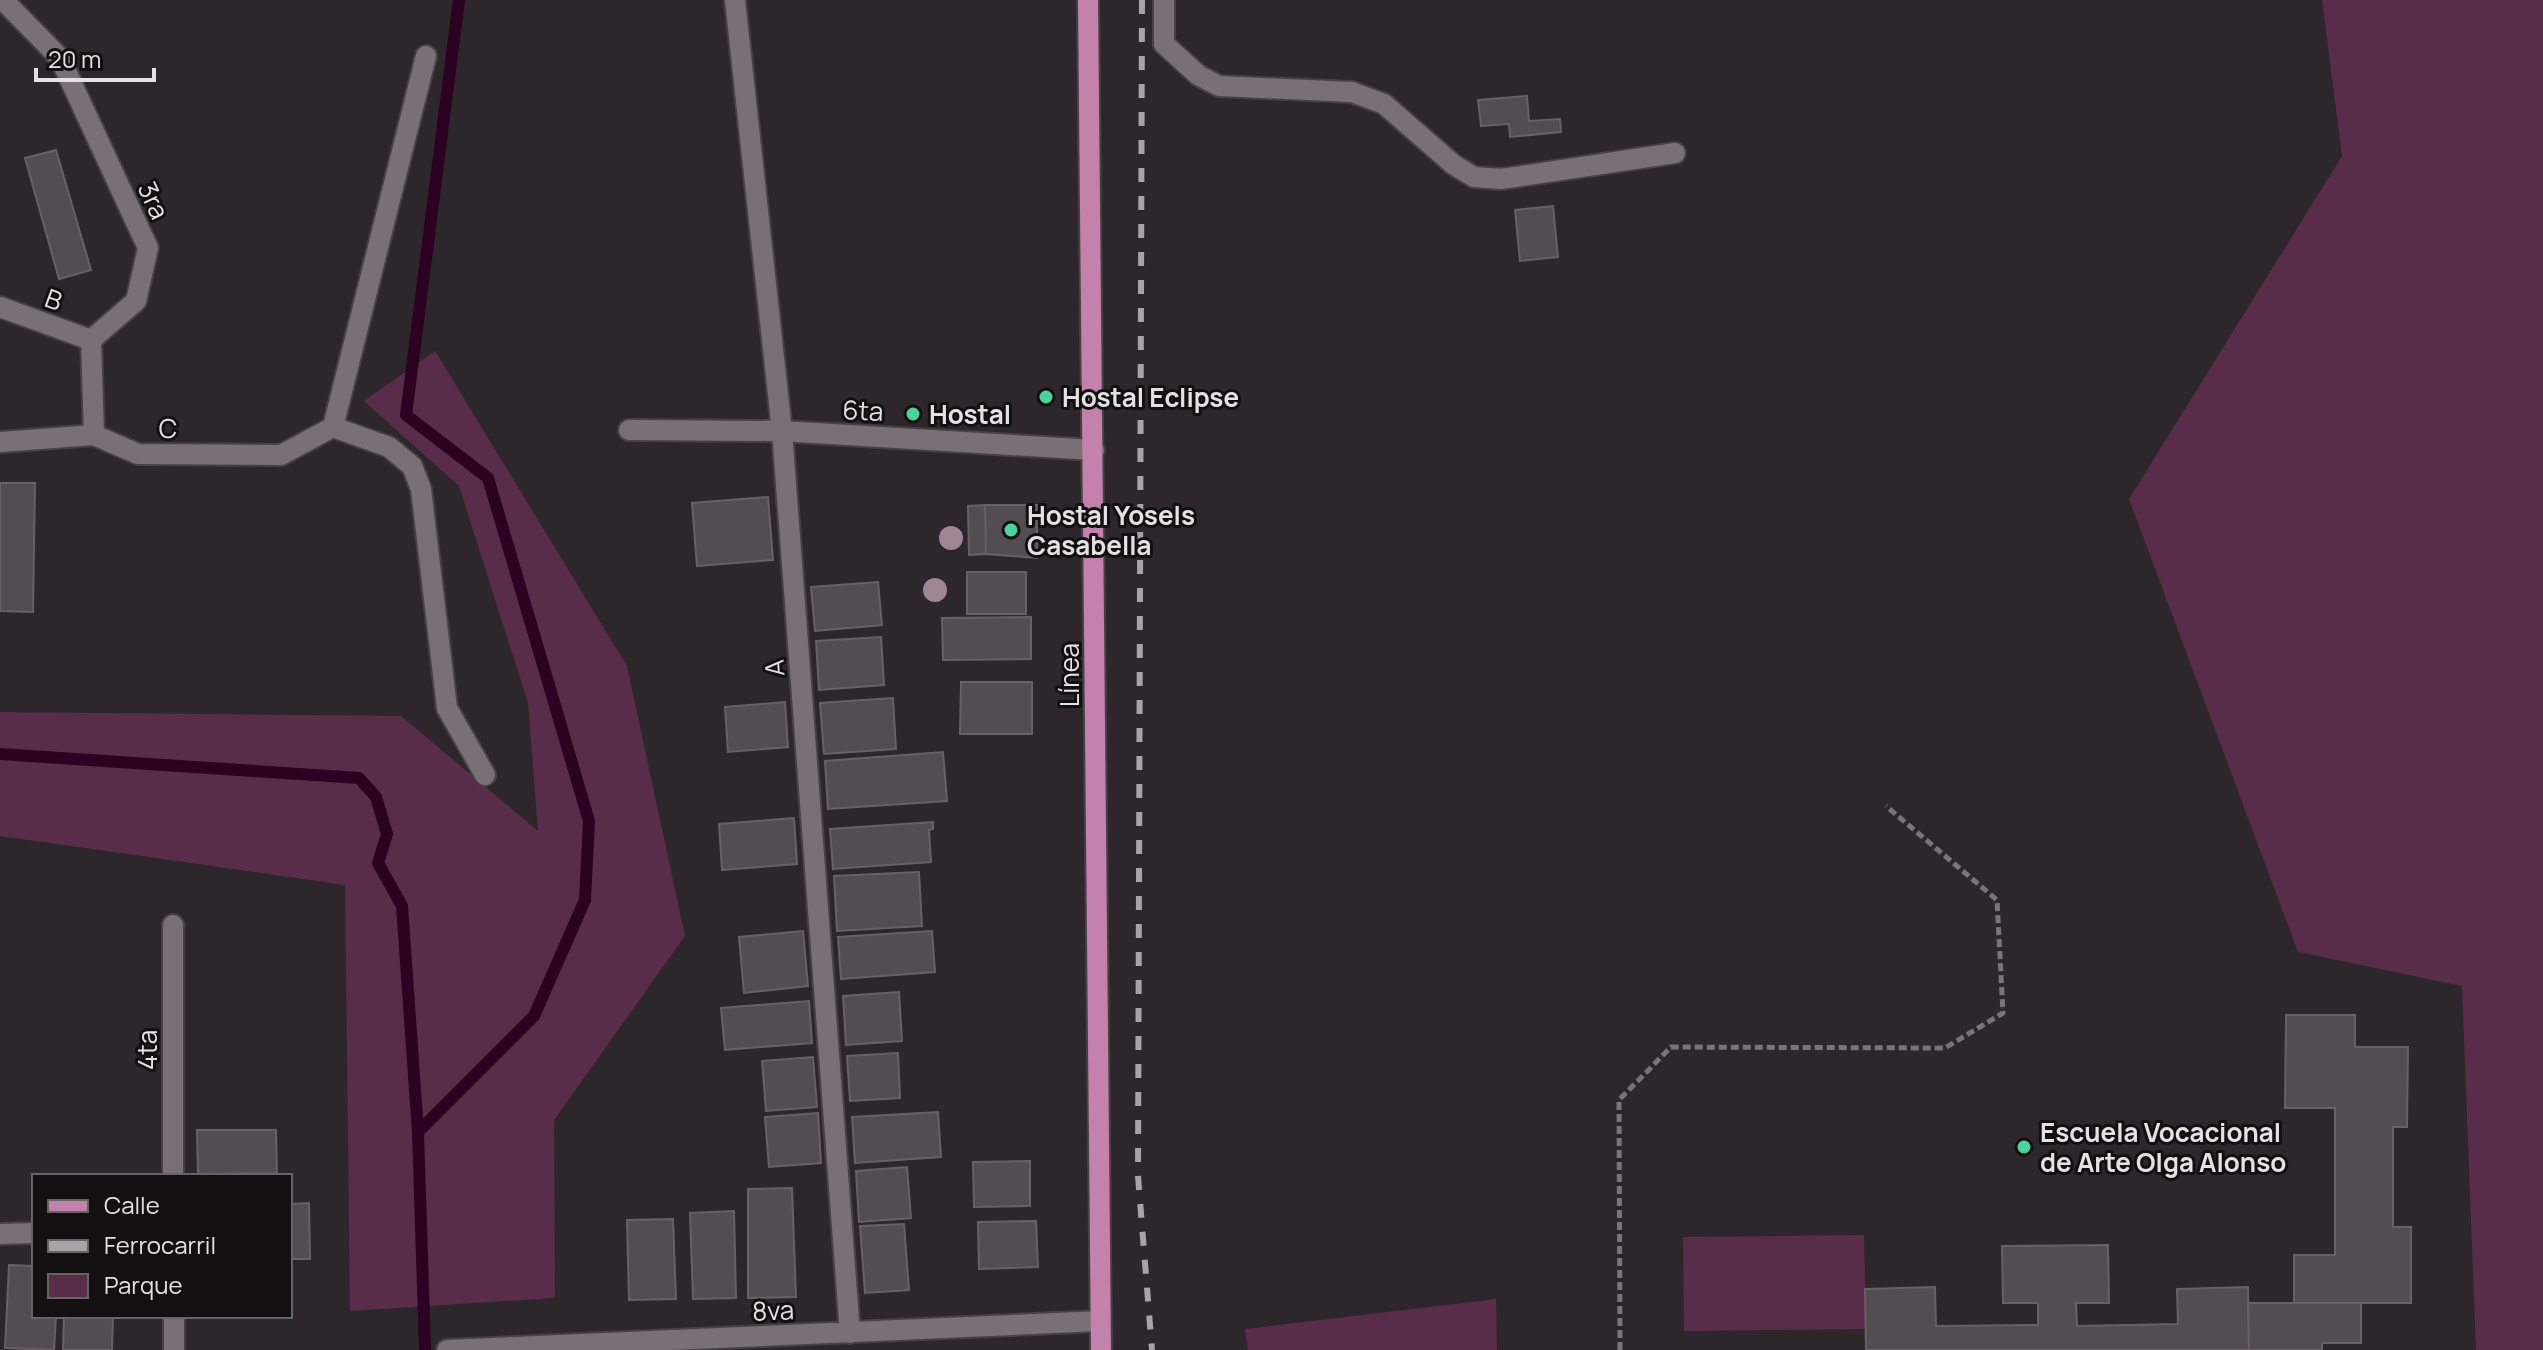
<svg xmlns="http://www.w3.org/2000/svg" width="2543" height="1350" font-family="Manrope,sans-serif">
	<rect width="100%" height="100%" fill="#2d262a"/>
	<!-- green -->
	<path fill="#592c49" d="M2322,0H2543V1350H2476L2462,986L2298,952L2129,499L2342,156Z
		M435,351L627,666L685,936L554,1120L555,1298L350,1311L345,885L0,836V712L401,716L538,831L528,703L459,486L364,401Z
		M1864,1235L1866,1329L1684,1331L1683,1237Z
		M1496,1299L1497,1350H1248L1245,1329Z"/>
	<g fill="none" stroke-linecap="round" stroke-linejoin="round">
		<!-- stream -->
		<path stroke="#2d0121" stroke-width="12" d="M0,754L359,778L376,797L387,834L378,863L402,906L418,1132L425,1350
			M418,1132L534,1016L585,900L589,821L488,478L406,415L459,0"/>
	</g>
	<!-- building -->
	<path fill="#534c50" stroke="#686065" stroke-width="2" d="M1527,96L1529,121L1560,119L1561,132L1510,137L1509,124L1481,126L1478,100Z
		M56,150L91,270L59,279L25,158Z
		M1553,206L1558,257L1520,261L1515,210Z
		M0,483H35L33,612L0,611Z
		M768,497L773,560L697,566L692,503Z
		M985,505H1037V558L986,554Z
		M985,505L986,554L969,555L968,506Z
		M967,572H1026V614H967Z
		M878,582L882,625L815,631L811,587Z
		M1031,617V659L943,660L942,618Z
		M881,637L884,685L819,690L816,641Z
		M961,682H1032V734H960Z
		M893,698L896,749L824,754L820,703Z
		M785,702L788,747L728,752L725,707Z
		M943,752L947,801L828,809L825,761Z
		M794,818L797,864L722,870L719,824Z
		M933,822V829L929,830L931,862L833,869L830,829Z
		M919,872L922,926L837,931L834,876Z
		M803,931L808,986L744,993L739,937Z
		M932,931L935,972L841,979L838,937Z
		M899,992L902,1041L846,1045L843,996Z
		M809,1001L812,1043L725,1050L721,1008Z
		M2286,1015H2355V1047H2408L2407,1127H2393V1227H2411V1303H2294V1255H2335V1108H2285Z
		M898,1053L900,1098L850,1101L847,1056Z
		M813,1057L817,1107L766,1111L762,1061Z
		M938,1112L941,1157L855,1163L852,1117Z
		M818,1113L821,1163L769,1167L765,1117Z
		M197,1130H276L277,1173L198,1174Z
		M1030,1161V1206L974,1207L973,1162Z
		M907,1167L911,1218L859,1222L856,1171Z
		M792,1188L796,1297L748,1298V1189Z
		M309,1203L310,1259H290V1204Z
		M734,1211L736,1298L693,1299L690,1213Z
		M673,1219L676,1299L629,1300L627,1220Z
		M1036,1221L1038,1267L979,1269L978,1222Z
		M904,1224L909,1290L865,1293L860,1226Z
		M2108,1245L2109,1303H2076L2077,1326L2178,1324L2177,1289L2248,1287L2249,1350H1866L1865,1289L1935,1287L1936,1326L2038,1325V1303H2003L2002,1246Z
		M9,1265L34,1266V1316H56L54,1350L5,1348Z
		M2248,1303H2361V1343H2322V1350H2249Z
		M64,1316H113L112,1350H63Z"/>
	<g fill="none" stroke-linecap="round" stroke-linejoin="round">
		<!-- minor casing -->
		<g stroke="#474145" stroke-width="24">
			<path id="minor" d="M3,0L60,58L148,248L136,301L91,340
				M735,0L782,431L850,1333
				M1164,0V44L1198,75L1219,86L1352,92L1384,104L1454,165L1474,177L1501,179L1675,153
				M426,56L333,427L389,447L412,466L421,489L447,708L485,775
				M0,307L91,340
				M91,340L94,435
				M629,430L782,431L1094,450
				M0,442L94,435L138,454L281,455L333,427
				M173,925V1176
				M0,1234L34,1233
				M174,1316V1350
				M447,1350L1100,1321"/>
		</g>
		<!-- major casing -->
		<g stroke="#474145" stroke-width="24">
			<path id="major" d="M1088,0L1101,1350"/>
		</g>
		<!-- path -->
		<path stroke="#7a7477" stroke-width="5" stroke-dasharray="8 4" stroke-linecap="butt" d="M1620,1350L1619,1100L1671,1047L1945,1048L2003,1013L1997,900L1886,806"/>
		<!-- minor -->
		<use href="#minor" stroke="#787075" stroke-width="20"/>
		<!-- major -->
		<use href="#major" stroke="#c381ac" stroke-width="20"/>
		<!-- rail -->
		<path stroke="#a8a3a6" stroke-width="6" stroke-dasharray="14 14" stroke-linecap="butt" d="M1142,0L1138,1176L1152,1350"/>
	</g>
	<!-- trees -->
	<g fill="#9f8695">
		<circle cx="951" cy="538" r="12"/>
		<circle cx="935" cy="590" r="12"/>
	</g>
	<!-- markers -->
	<g fill="#4cd39a" stroke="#131012" stroke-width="3">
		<circle cx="1046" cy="397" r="8"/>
		<circle cx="913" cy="414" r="8"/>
		<circle cx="1011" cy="530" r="8"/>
		<circle cx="2024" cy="1147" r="8"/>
	</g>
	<g text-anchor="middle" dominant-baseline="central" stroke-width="6" stroke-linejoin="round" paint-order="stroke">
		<!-- street labels -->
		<g font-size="26" fill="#e5e1e3" stroke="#131012">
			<text transform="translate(154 200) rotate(65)">3ra</text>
			<text transform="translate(54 299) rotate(20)">B</text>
			<text transform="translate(863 410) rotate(3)">6ta</text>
			<text transform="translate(168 428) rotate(1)">C</text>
			<text transform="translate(774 668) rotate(-94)">A</text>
			<text transform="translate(1069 675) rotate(-90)">Línea</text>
			<text transform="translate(147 1050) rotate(-90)">4ta</text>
			<text transform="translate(773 1310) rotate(-2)">8va</text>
		</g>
		<!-- poi labels -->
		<g font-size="26" font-weight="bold" fill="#e5e1e3" stroke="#131012" text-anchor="start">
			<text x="1062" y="397">Hostal Eclipse</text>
			<text x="929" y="414">Hostal</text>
			<text x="1027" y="515">Hostal Yosels<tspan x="1027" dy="30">Casabella</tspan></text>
			<text x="2040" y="1132">Escuela Vocacional<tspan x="2040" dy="30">de Arte Olga Alonso</tspan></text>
		</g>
	</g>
	<!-- legend -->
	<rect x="32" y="1174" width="260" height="144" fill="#131012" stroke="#676466" stroke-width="2"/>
	<rect x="48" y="1200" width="40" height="12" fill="#c381ac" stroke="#676466" stroke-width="2"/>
	<text x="104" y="1214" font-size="24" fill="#e5e1e3">Calle</text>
	<rect x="48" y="1240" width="40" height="12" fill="#a8a3a6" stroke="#676466" stroke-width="2"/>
	<text x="104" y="1254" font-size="24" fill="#e5e1e3">Ferrocarril</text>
	<rect x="48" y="1274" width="40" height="24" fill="#592c49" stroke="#676466" stroke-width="2"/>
	<text x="104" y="1294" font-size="24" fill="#e5e1e3">Parque</text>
	<!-- scale -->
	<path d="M36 68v12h118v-12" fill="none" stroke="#e5e1e3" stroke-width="4"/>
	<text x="48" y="68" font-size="24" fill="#e5e1e3" stroke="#131012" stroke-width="6" paint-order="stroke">20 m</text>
</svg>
